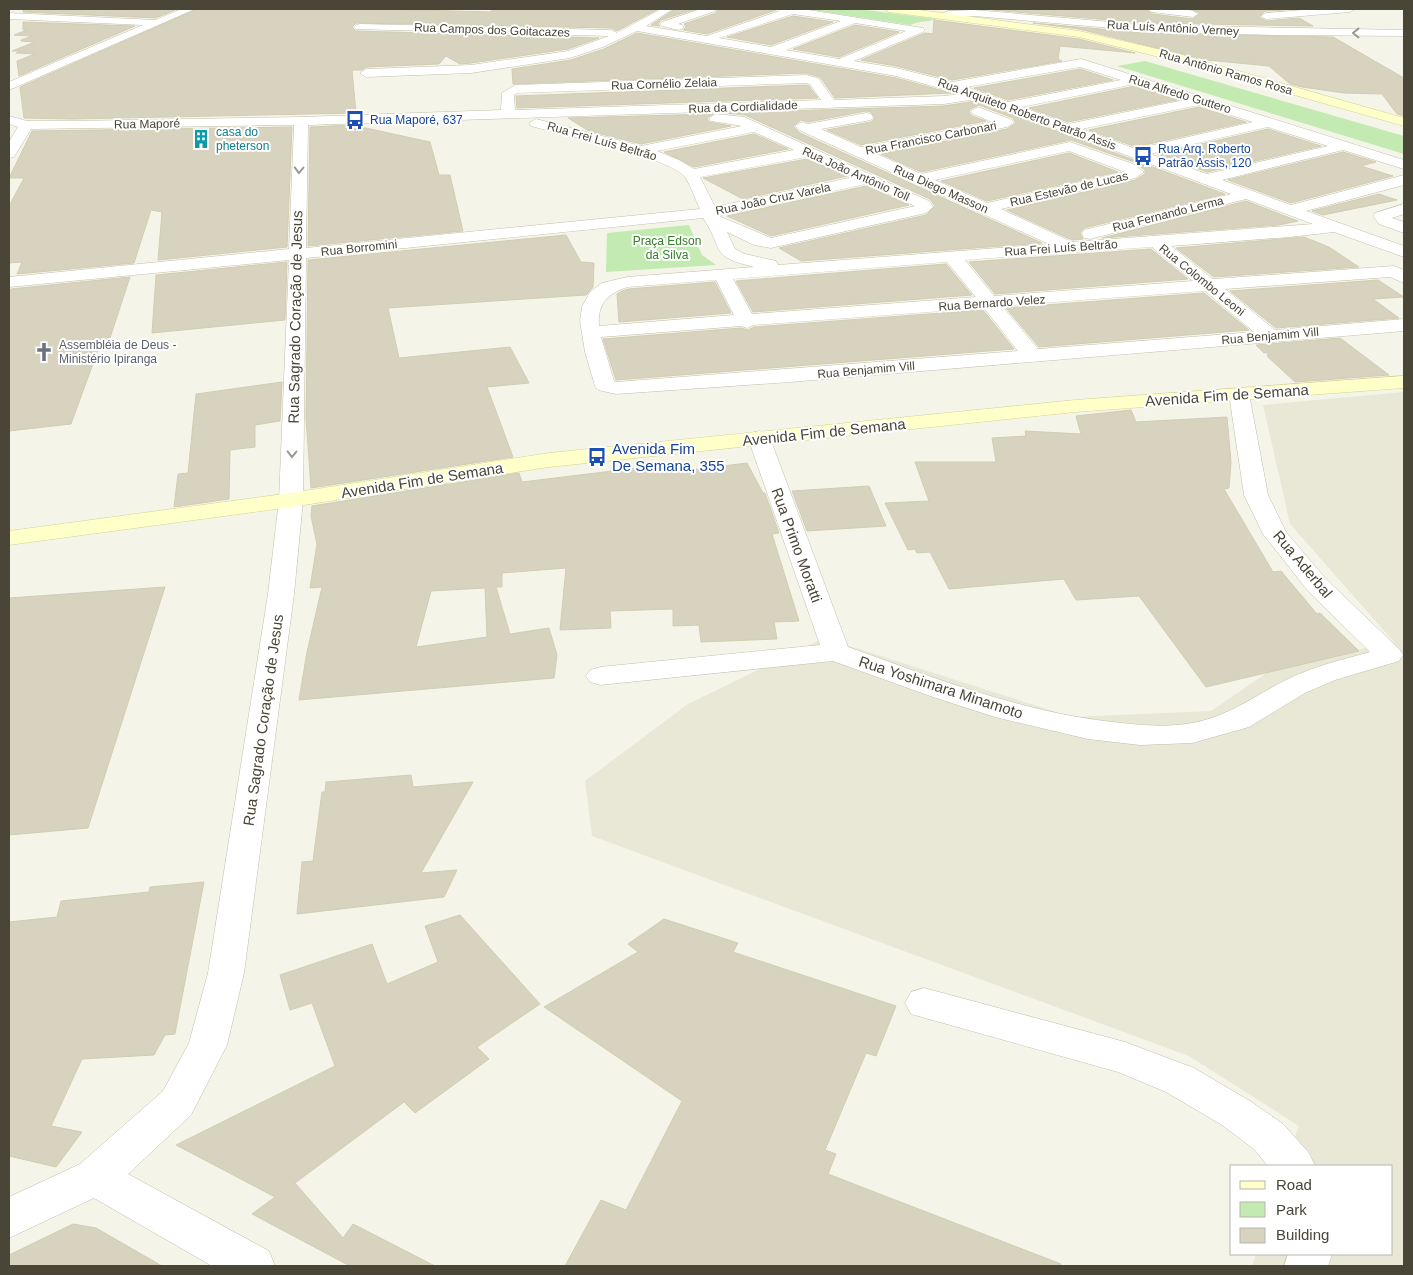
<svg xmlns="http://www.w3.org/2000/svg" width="1413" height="1275" font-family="Arial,sans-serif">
	<rect width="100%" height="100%" fill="#f5f4e9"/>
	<!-- residential -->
	<path fill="#e9e8d7" d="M1404,392V1266H1252L1256,1254H1392V1166H1285L1299,1126L1189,1056L592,836L585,781L688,704L824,638L1072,717L1211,711L1274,668L1394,642L1290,524L1263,405Z"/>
	<!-- green -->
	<path fill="#c3ebb1" d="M806,9H859L936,19C928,22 919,21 910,25Z
		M1145,61L1404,136V154L1117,66Z
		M689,225L702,255L716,265L606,272L607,233Z"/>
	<!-- building -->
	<path fill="#d7d3be" stroke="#d2cdb1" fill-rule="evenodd" d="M24,9H177L156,18L23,12Z
		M197,9H381L490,12L492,10L509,9H658L617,31L611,28L356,23L352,27L356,31L599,38L568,49L471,63L460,64L446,56L439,64L366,67L362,70H352L356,113L72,119L24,118L20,87Z
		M675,9H696L661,20L658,24L660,26L651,25Z
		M718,9H772L776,10L707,34L683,30L686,27L684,24L716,13Z
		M981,9H1145L1152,14L1193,19L1200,13L1191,9H1282L1284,10L1265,11L1259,17L1266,21L1299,18L1313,26L1145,23Z
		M793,16L833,22L771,45L727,37Z
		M934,20L1079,39L1135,53L1060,46L1058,59L1062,61L952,80L896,66L861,60L925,33L933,34Z
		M23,22L135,26L19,76L17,61L35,54L16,53L21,51H12L35,42L21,41V40L32,36L14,35L27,30H23Z
		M1033,23L1145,33L1333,37L1404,78V116L1397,114L1382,94L1344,93L1302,87L1290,84L1269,66L1207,60L1079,29Z
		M855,25L899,32L839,57L793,49Z
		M637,33L896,78L951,93L835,98L820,77L806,73L513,84L512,69L571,60L604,49Z
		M1080,69L1113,80L1008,100L974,88Z
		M806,85L809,86L818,98L517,108L516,96Z
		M1135,86L1177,100L1068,122L1029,108Z
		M976,101L1225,194L1084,228L1080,233L1083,239L1072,240L1007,210L1135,180L1145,174V170L1134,162L1071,140L921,172L881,154L1007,129L1016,123L1013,118L979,105L970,109L969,112L972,116L986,121L861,145L827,130L871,122L875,118L871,112L866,111L808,122L801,120L793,126L800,133L1042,243L801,261L779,248L926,215L935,206L930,199L745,115L725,113L944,106Z
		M1199,107L1246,122L1136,147L1089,130Z
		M713,114L707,118L709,122L731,126L641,144L589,131L568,118Z
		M352,125L430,142L439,175H450L463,231L308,246L310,127Z
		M292,127L287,247L158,260L162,212L151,210L134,263L17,274L22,262L9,263V206L24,178H9L32,131Z
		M1268,129L1321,146L1207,172L1157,154Z
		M754,134L788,149L694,167L664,152Z
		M1343,152L1376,162L1361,166L1393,176L1291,203L1228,180Z
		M1069,153L1118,172L987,201L941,181Z
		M807,159L847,176L743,199L703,178Z
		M866,186L909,205L771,236L727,216Z
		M1379,194L1397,200L1323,215L1312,211Z
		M1246,201L1298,221L1279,225L1102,238Z
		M566,235L581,262L594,263L593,287L586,295L388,308L399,358L510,347L529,383L487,387L513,457L311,488L306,418L308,260Z
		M1304,237L1329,247L1359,267L1214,277L1176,248Z
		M1151,249L1188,279L995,294L969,262Z
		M287,262L285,320L152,333L156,275Z
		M946,264L972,295L753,312L736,281Z
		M130,277L110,338L102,339L71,424L9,431V295L11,289Z
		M1378,280L1404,297L1373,299L1399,318L1276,328L1230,291Z
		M715,282L731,313L619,322L617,294L622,291L628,289Z
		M1204,293L1249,330L1039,347L1006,308Z
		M983,310L1014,349L616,380L603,339L741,328L748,330L754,327Z
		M1340,338L1389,375L1295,382L1268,357L1267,352L1264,353L1256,345Z
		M282,382L280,421L255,425V447L230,450L229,499L174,507L178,474L188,473L196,394Z
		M1131,410L1136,422L1227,417L1231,462L1229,488L1224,489L1273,572L1281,571L1317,614L1320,613L1359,651L1206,687L1139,596L1076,600L1064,579L949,589L930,552L917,553L915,549L908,550L885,503L929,501L915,462H996L992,438L1026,436L1025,431L1081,434L1076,416Z
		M747,463L763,493H765L779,533L772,534L799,621L774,622L777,639L701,642L699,625L673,626V609L610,611L611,628L560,630L566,568L502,573V587H496L510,634L549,628L557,655L554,678L299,700L307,652L322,587L310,588L317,544L311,516L312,506L519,473L522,482L662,465L665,473ZM485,588L487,637L416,647L431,591Z
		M869,486L886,526L807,531L792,491Z
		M165,587L88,828L9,835V598Z
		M411,775L413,787L473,782L421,873L457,870L444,897L297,914L302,862L313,861L322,792H325L326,782Z
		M204,882L175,1034L165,1035L154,1055L82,1059L51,1126L82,1132L56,1167L9,1156V922L57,917L61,901L149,892L150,887Z
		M460,915L540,1004L477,1047L489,1059L415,1113L404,1102L295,1183L343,1238L353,1224L435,1266H350L252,1214L275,1197L176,1145L335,1066L312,1003L290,1010L280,975L372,944L387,984L438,962L425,926Z
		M664,919L738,943L733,952L896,1006L876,1056L866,1053L825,1150L836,1154L828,1174L1061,1264L1060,1266H565L601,1200L626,1210L682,1101L544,1007L638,952L628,944Z
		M73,1224L96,1228L162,1266H9V1255Z"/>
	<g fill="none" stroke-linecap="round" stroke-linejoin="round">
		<!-- street casing -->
		<g stroke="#c1bfab" stroke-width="1">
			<path id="street" d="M181,9H195L9,90V82L143,25L9,19V13L156,20Z
				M661,9H673L646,26L707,36L779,11L778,9H802L923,28L925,30L923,32L854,61L896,68L952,82L1081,59L1404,160V169L1343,150L1222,180L1291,205L1404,175V185L1306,211L1404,246V257L1334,232L1290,237L1171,246L1213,279L1394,266L1404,270V283L1390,277L1225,289L1275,330L1404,319V331L790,382L616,394L598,390L595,386L585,352L580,321L582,307L590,292L602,283L627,277L754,267C708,256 725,250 703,218L306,258L303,500L294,594L244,973L227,1045L191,1115L128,1174L269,1251L275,1266H212L94,1198L9,1238V1197L80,1164L163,1091L189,1043L208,973L268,594L279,500L289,260L9,287V277L289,249L294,125L31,129L14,157L9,158V142L18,127L9,124V116L27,121H72L301,117L501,110L502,93L515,85L806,75L818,78L834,100L944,96L961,94L896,76L637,31L603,47L570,58L471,73L366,77L360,73L366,69L471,65L568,51L609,36L356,29L354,27L356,25L360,24L611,30L617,33ZM793,14L841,21L771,47L719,38ZM855,23L906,31L839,59L786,50ZM1080,67L1121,80L1008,102L967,87ZM806,83L810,84L821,100L515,110L514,95L518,93ZM1135,84L1184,100L1068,124L1022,107ZM976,99L1231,194L1084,230L1082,234L1084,238L1090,239L1246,199L1313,224L1072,242L1001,209L1135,178L1144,172L1133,164L1070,142L921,174L875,153L1007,127L1014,123L1012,120L978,107L971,111L973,114L992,122L861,147L821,129L871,120L873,117L871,114L866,113L808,124L802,122L795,126L801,131L1049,244L778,265L776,261L745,254L735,249L727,232L754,245L771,248L926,213L933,207L929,201L744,117L716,114L709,118L711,121L742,126L641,146L536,119L529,123L531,126C560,134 669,157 685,177C691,186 695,199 700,209L306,248L308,125L944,104ZM1199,105L1253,122L1136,149L1082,129ZM1268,127L1328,146L1207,174L1150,154ZM754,132L794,150L694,169L679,160L657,151ZM1069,151L1125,172L987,203L935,180ZM807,157L853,177L715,207L700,177ZM866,184L915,206L771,238L719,216ZM1152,247L1193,281L994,296L965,260ZM947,262L976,297L752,314L733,279ZM716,280L734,315L599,326C597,304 608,293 628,287ZM1205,291L1254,332L1038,349L1002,306ZM984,308L1018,351L616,382L614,381L601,337L741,326L747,328L754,325Z
				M701,9H716L715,11L678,24L682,25L684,27L682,29L678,30L662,26L660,24L662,22Z
				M1147,9C1159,9 1190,6 1198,14L1193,17L1152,12Z
				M1314,9H1355L1350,12L1266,19L1261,16L1266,13Z
				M974,10L1145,25L1404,30V36L1275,35L1145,31L974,16L943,19L938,16L948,11Z
				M1404,204V214L1392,218L1404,222V233L1379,224L1373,216L1375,213Z
				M1239,388L1246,390L1249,394L1268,495L1286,532L1326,579L1399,649L1403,655L1399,661L1335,680L1305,693L1249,727L1192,743L1140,745L1088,739L995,717L933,697L833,661L600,685L590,682L586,676L590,670L600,667L820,645L748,438L751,433L759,431L767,433L770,438L848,647C934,678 1021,712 1113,722C1138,725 1166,728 1192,723C1227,717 1253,697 1284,681C1311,667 1341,660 1370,652L1308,591L1263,534L1244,495L1229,394L1232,390Z
				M924,988L1125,1042L1194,1068L1250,1101L1283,1124L1309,1153L1315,1166H1268L1255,1150L1222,1125L1166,1092L1118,1072L911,1014L905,1003L911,992Z
				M1288,1254H1332L1328,1266H1284Z"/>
		</g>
		<!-- secondary casing -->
		<g stroke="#d4d295" stroke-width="1">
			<path id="secondary" d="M884,9H912L1079,31L1179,54L1404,118V126L1171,60L1079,37L889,12Z
				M1404,376V388L1075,412L549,467L291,507L9,545V531L291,493L549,453L1075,400Z"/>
		</g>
		<!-- street -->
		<use href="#street" fill="#fff" fill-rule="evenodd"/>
		<!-- secondary -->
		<use href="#secondary" fill="#ffffc9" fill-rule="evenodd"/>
	</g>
	<!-- one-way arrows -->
	<defs><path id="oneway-chevron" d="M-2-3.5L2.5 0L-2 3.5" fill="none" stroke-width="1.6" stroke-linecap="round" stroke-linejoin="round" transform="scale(1.25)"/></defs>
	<g stroke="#9b9991">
		<use href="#oneway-chevron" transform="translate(1356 33) rotate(-180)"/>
		<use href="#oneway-chevron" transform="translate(299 170) rotate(92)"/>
		<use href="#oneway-chevron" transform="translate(292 454) rotate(91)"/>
	</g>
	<!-- icons -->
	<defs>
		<g id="bus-bare" transform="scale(1.5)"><path d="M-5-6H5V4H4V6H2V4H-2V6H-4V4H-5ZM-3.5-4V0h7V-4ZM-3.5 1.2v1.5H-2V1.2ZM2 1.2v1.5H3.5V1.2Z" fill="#1a4fb4" stroke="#fff" stroke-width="2.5" paint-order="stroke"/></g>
		<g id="building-bare" transform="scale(1.5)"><path d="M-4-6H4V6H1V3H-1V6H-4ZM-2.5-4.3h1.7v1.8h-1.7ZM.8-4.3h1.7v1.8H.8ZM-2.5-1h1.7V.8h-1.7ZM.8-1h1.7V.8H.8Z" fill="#0f9aa8" stroke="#fff" stroke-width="2.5" paint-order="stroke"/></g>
		<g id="church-bare" transform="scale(1.5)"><path d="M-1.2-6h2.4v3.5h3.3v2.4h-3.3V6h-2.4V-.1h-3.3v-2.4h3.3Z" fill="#6b7280" stroke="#fff" stroke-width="2.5" paint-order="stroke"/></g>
	</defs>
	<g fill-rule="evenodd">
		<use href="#bus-bare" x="355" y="120"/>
		<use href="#building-bare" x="201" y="139"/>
		<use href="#bus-bare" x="1143" y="156"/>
		<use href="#church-bare" x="44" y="352"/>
		<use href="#bus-bare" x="597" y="457"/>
	</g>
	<g text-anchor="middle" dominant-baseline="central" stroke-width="4" stroke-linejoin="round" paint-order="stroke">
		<!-- far-street labels -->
		<g font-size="12" fill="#494637" stroke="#fff">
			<text transform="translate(1173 28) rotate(3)">Rua Luís Antônio Verney</text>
			<text transform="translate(492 30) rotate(2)">Rua Campos dos Goitacazes</text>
			<text transform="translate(1226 72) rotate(16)">Rua Antônio Ramos Rosa</text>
			<text transform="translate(664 84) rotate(-2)">Rua Cornélio Zelaia</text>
			<text transform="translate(1180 94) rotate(17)">Rua Alfredo Guttero</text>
			<text transform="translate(743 107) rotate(-2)">Rua da Cordialidade</text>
			<text transform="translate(1027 114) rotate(20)">Rua Arquiteto Roberto Patrão Assis</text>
			<text transform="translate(147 124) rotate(-1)">Rua Maporé</text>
			<text transform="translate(931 138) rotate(-11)">Rua Francisco Carbonari</text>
			<text transform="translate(602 141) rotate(16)">Rua Frei Luís Beltrão</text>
			<text transform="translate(856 174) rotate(24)">Rua João Antônio Toll</text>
			<text transform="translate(941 189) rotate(24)">Rua Diego Masson</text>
			<text transform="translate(1069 189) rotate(-13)">Rua Estevão de Lucas</text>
			<text transform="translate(773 199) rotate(-12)">Rua João Cruz Varela</text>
			<text transform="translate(1168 214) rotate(-14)">Rua Fernando Lerma</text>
			<text transform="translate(359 248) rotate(-6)">Rua Borromini</text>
			<text transform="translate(1061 248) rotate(-4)">Rua Frei Luís Beltrão</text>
			<text transform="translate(1202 280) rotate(39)">Rua Colombo Leoni</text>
			<text transform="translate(992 303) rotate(-4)">Rua Bernardo Velez</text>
			<text transform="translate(1270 336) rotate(-5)">Rua Benjamim Vill</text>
			<text transform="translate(866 370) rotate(-5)">Rua Benjamim Vill</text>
		</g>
		<!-- far-transit labels -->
		<g font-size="12" fill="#164399" stroke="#fff" text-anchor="start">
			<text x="370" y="120">Rua Maporé, 637</text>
			<text x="1158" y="149">Rua Arq. Roberto<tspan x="1158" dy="14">Patrão Assis, 120</tspan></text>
		</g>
		<!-- far-culture labels -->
		<g font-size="12" fill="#0d838f" stroke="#fff" text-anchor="start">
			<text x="216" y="132">casa do<tspan x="216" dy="14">pheterson</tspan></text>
		</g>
		<!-- far-park labels -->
		<g font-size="12" fill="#347e27" stroke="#fff">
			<text x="667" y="241">Praça Edson<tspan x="667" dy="14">da Silva</tspan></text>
		</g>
		<!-- far-worship labels -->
		<g font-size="12" fill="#5b616d" stroke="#fff" text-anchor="start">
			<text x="59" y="345">Assembléia de Deus -<tspan x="59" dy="14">Ministério Ipiranga</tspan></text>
		</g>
		<!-- street labels -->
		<g font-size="15" fill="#494637" stroke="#fff">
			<text transform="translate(295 317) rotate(-89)">Rua Sagrado Coração de Jesus</text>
			<text transform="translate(1227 395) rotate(-4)">Avenida Fim de Semana</text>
			<text transform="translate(824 432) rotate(-6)">Avenida Fim de Semana</text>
			<text transform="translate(422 480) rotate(-9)">Avenida Fim de Semana</text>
			<text transform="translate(797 545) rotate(70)">Rua Primo Moratti</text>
			<text transform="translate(1303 564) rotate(50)">Rua Aderbal</text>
			<text transform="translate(941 687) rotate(18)">Rua Yoshimara Minamoto</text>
			<text transform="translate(263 720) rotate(-82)">Rua Sagrado Coração de Jesus</text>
		</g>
		<!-- transit labels -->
		<g font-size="15" fill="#164399" stroke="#fff" text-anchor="start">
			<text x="612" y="448">Avenida Fim<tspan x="612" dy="17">De Semana, 355</tspan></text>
		</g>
	</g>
	<!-- border -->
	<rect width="1413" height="1275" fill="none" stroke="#494637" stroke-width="20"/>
	<!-- legend -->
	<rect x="1230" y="1165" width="162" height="90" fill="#ffffff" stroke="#b6b5af"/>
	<rect x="1240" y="1181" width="25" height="8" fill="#ffffc9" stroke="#b6b5af"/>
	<text x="1276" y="1190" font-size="15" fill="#494637">Road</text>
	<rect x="1240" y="1202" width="25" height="15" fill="#c3ebb1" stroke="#b6b5af"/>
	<text x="1276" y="1215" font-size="15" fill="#494637">Park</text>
	<rect x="1240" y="1228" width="25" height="15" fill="#d7d3be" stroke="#b6b5af"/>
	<text x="1276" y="1240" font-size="15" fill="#494637">Building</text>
</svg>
